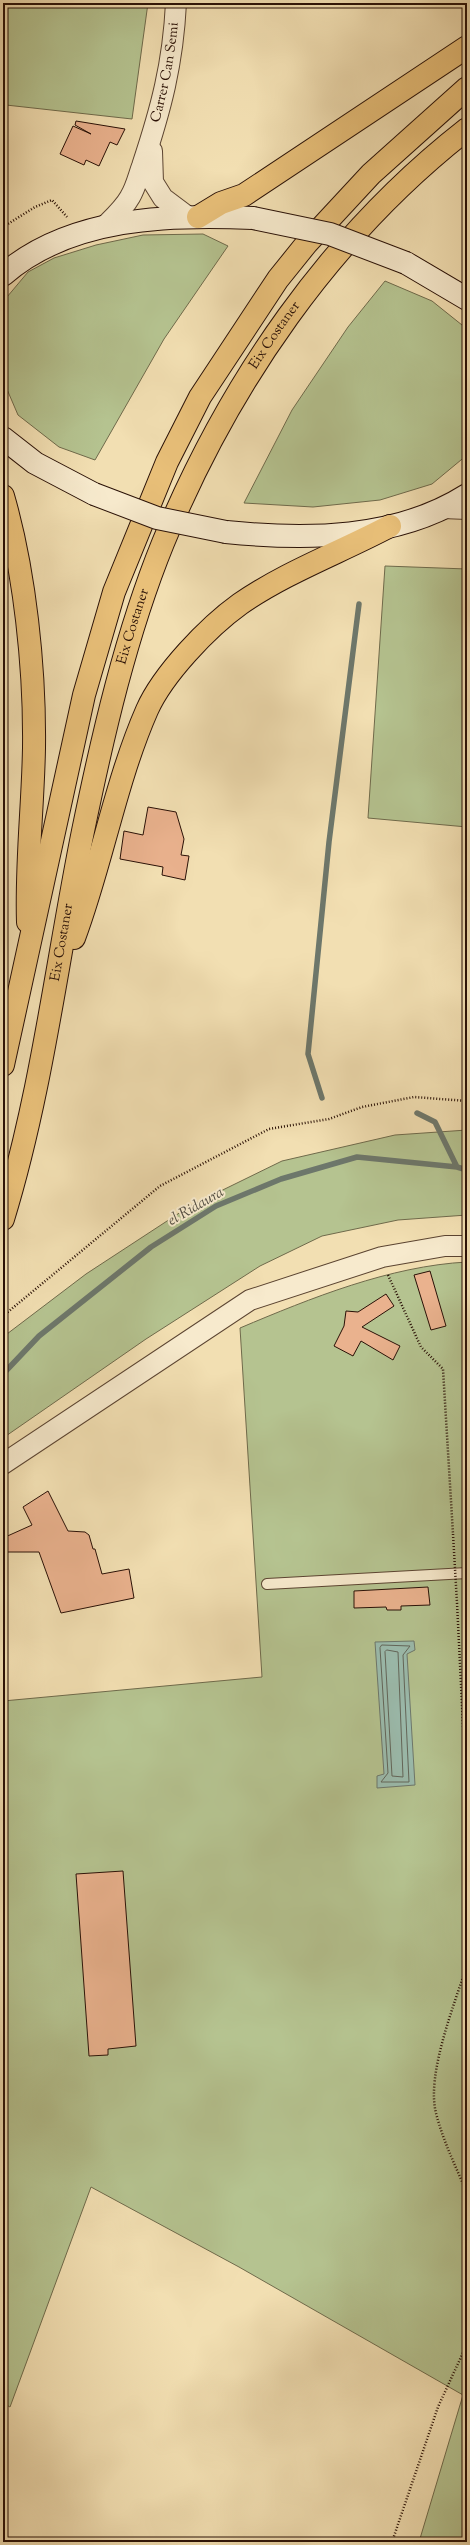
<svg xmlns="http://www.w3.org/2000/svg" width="470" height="2545" font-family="'Sorts Mill Goudy',serif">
	<rect width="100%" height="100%" fill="#f2dfb2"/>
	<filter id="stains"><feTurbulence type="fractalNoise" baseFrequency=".005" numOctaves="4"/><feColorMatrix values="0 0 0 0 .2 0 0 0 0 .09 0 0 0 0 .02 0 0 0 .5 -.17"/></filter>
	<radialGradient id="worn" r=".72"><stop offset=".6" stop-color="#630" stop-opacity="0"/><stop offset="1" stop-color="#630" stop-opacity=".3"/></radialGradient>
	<!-- green -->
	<path fill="#b5c390" stroke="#6f6a4b" d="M3,3H148L132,119L6,105L3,113Z
		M203,234L228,246L164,339L95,460L59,447L18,415L3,380V312L7,297L28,272L54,258L96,245L143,235Z
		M385,281L432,301L467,329V455L432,484L380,500L313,507L244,503L292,410L348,327Z
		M385,566L467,569V827L368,818Z
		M467,1130V1215L398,1220L322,1236L260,1266L146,1339L3,1438V1337L86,1274L190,1206L282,1161L395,1135Z
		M467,1262V2542H419L463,2395L239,2267L91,2187L10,2407L3,2403V1701L262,1677L240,1328C311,1298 390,1266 467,1262Z"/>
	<!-- water -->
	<path fill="#9bbcae" stroke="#6d776b" d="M414,1641L415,1650L407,1654L415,1785L377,1788V1776L384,1774L375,1642Z"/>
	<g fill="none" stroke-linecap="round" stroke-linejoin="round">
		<!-- shore -->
		<path stroke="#62665a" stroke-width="1" d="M382,1645L410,1646L403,1655L409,1782H381L388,1773L380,1648Z
			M387,1650L398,1652L403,1777L392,1776L385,1652Z"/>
		<!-- stream -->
		<path stroke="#6d776b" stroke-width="5.5" d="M322,1098L308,1054L329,842L359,604
			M417,1113L435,1122L457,1167
			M3,1374L39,1336L151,1247L216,1206L281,1179L357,1157L457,1167L467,1170"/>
	</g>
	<!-- building -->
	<path fill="#eab28e" stroke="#291006" d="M76,121L125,129L117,145L110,142L99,166L86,160L84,165L60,154L73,126L91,134L75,125Z
		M148,807L176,812L184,839L181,855L189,856L185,880L162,875L163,867L120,859L124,831L143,835Z
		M430,1271L446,1326L431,1330L414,1275Z
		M386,1294L394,1306L362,1327L400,1346L393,1360L361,1341L353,1356L334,1346L344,1326L346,1311L358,1312Z
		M48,1491L68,1531L85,1532L89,1535L93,1549H95L102,1574L129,1569L134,1598L61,1613L39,1552H3V1538L32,1525L23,1507Z
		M428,1587L430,1605L401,1606V1610H387L386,1607L354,1608V1591Z
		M123,1871L136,2046L108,2049V2055L89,2056L76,1874Z"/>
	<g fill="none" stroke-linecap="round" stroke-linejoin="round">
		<!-- lane casing -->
		<g stroke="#5b4431" stroke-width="12">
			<path id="lane" d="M267,1584L467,1573"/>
		</g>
		<!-- street casing -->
		<g stroke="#5b4431" stroke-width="22">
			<g id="street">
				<path d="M152,151L153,182L163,198L187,216"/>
				<path id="s1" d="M104,227C113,218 124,208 130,197C136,187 138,177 142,166C161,109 173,64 176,3"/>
				<path d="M443,508L467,509"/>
				<path d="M3,1464L250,1300L382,1257L445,1246H467"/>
			</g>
		</g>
		<!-- secondary casing -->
		<g stroke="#291006" stroke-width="24">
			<path id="secondary" d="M406,263L467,299
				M3,275C69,217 170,214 253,218
				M3,438L35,463L94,494
				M226,532C306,540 396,540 467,495"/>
		</g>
		<!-- highway casing -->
		<g stroke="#291006" stroke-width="24">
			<g id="highway">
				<path d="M198,217L221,203L244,195L467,47"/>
				<path d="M3,496C25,572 35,669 34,748C33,806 26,864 28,922"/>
				<path d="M74,938C102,863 115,783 147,710C163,674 208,627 240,604C286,572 341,552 390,526"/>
				<path d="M3,1065L84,695L114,592L167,462L200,397L278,279L307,243L371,174L467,88"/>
				<path id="s2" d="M3,1219C42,1092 57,960 83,831C103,734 126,634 163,543C229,383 330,236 467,129"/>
			</g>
		</g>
		<!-- path -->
		<path stroke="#291006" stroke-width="2.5" stroke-dasharray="1 2" stroke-linecap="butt" d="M3,227L35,207L52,200L67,217
			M388,1275L421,1347L443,1369L453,1534
			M3,1316L160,1186L269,1129L329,1119L362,1107L414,1097L467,1101
			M457,1603L467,1807
			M467,1965C455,2003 426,2074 436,2113C443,2141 456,2167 467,2193
			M392,2542L438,2407L467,2344"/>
		<!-- lane -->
		<use href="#lane" stroke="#f7eacd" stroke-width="10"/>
		<!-- street -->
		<use href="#street" stroke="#f7eacd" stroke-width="20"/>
		<!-- secondary -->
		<use href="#secondary" stroke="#f7eacd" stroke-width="22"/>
		<!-- highway -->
		<use href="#highway" stroke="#e9c079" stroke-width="22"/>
		<!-- secondary-bridge casing -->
		<g stroke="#291006" stroke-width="24" stroke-linecap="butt">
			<path id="secondary-bridge" d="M253,218L330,234L406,263
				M94,494L157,518L226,532"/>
		</g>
		<!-- path-bridge -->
		<path stroke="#291006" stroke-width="2.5" stroke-dasharray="1 2" stroke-linecap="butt" d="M453,1534L457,1603"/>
		<!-- secondary-bridge -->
		<use href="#secondary-bridge" stroke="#f7eacd" stroke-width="22"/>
	</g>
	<g text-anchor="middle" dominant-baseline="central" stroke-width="4" stroke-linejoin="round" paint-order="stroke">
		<!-- street labels -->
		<g font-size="14" fill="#291006" stroke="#f7eacd">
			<text stroke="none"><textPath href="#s1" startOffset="170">Carrer Can Semi</textPath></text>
			<text stroke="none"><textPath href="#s2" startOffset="932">Eix Costaner</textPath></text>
			<text stroke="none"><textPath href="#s2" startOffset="607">Eix Costaner</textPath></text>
			<text stroke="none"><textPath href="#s2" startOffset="283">Eix Costaner</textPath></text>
		</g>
		<!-- water labels -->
		<g font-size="15" font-style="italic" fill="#514c41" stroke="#f7eacd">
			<text transform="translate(196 1207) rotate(-30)">el Ridaura</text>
		</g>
	</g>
	<!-- margin -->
	<rect width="470" height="2545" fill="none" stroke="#f2dfb2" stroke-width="16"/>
	<rect x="4" y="4" width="462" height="2537" fill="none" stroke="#291006" stroke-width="2"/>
	<rect x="8" y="8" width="454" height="2529" fill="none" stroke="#291006"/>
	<rect width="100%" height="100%" filter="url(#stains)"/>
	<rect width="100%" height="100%" fill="url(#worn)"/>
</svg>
